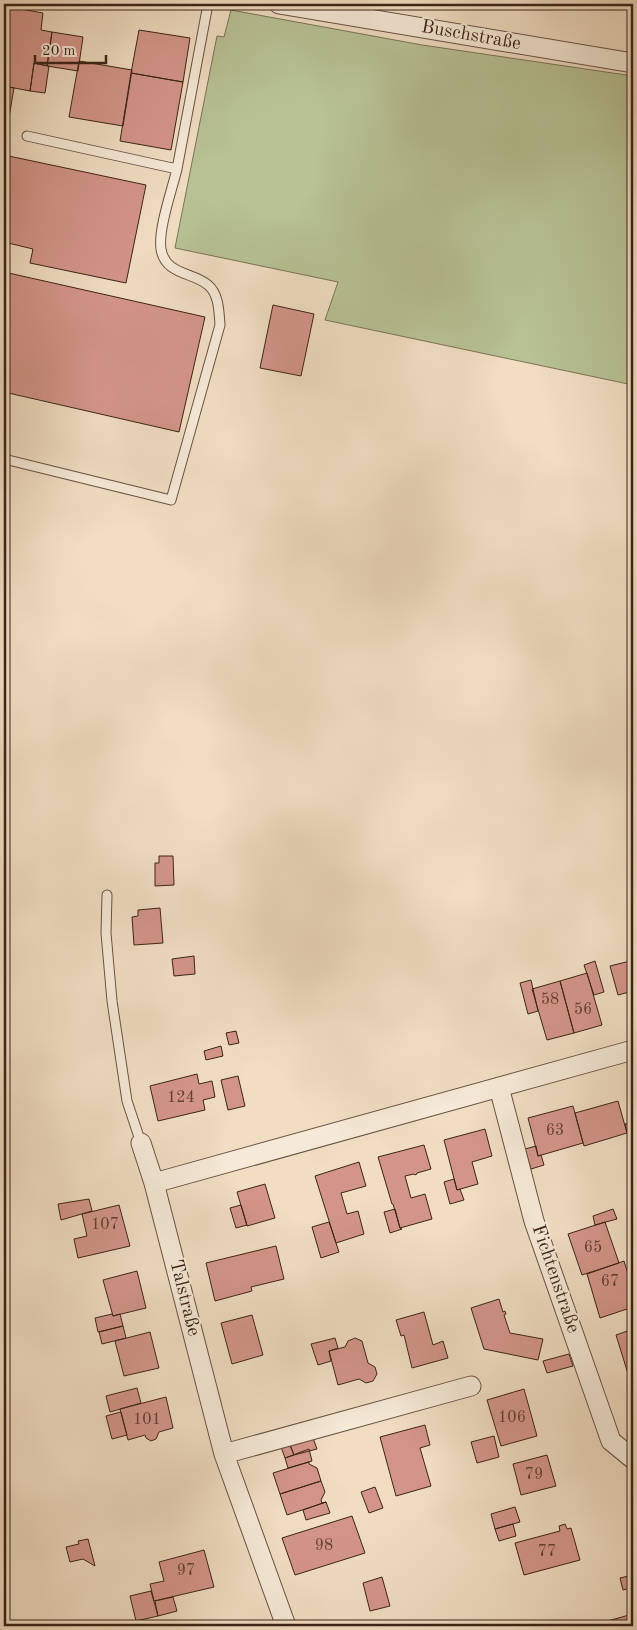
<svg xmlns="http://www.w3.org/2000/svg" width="637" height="1630" font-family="'Old Standard TT',serif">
	<rect width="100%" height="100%" fill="#f0ddc2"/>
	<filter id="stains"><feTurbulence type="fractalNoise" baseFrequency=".004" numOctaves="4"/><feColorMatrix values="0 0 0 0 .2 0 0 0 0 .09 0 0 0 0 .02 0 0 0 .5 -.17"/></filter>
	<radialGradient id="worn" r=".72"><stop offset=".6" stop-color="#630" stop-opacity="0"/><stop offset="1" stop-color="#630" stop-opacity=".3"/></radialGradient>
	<!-- green -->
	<path fill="#b7c295" stroke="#7a7356" d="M231,10L422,45L633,76V385L325,320L338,282L175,248L217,36L224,37Z"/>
	<!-- building -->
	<path fill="#d39589" stroke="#3c2417" d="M4,6L43,13L41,30L52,32L47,66L34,63L30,91L4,86Z
		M139,30L190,38L183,82L131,73Z
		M52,32L83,37L78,71L47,66Z
		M79,61L132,70L123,126L69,117Z
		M34,63L49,66L45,93L30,91Z
		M131,73L183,82L171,150L120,141Z
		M4,86L14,88L5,141H4Z
		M4,155L146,185L126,283L30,263L33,249L4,242Z
		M4,272L205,317L179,432L4,392Z
		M273,305L314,314L301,376L260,368Z
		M159,856H173L174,885L155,886V863H159Z
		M160,908L163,943L134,945L132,917L138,916V910Z
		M194,956L195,974L174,976L172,959Z
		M595,961L604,992L594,995L584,965Z
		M630,961L633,973V991L618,995L610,966Z
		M587,973L602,1025L574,1033L560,981Z
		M531,980L538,1011L528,1014L520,983Z
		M560,981L574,1033L547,1040L532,989Z
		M236,1031L239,1043L229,1045L226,1033Z
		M221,1046L223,1056L206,1060L204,1051Z
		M197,1074L199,1084L212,1081L215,1097L203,1100L205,1110L158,1121L150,1086Z
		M238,1076L245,1106L228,1110L221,1080Z
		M618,1101L627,1133L584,1146L575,1113Z
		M573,1106L583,1143L538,1156L528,1118Z
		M633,1122V1155L625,1124Z
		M485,1129L492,1156L472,1162L478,1184L457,1190L444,1140Z
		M424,1145L431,1169L417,1173V1174L415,1175L414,1174L405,1176L411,1198L425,1194L432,1219L400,1228L393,1204H392L378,1157Z
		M536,1146L538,1156L541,1155L544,1165L531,1169L525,1149Z
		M359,1162L366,1186L341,1193L347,1214L358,1211L364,1234L336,1243L315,1176Z
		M454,1179L457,1190L460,1189L464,1200L450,1204L444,1182Z
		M265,1184L275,1218L247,1226L237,1192Z
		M89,1199L92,1211L61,1220L58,1204Z
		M119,1205L130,1246L78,1258L74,1239L87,1236L82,1214Z
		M241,1205L247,1225L236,1228L230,1208Z
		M395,1209L400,1228L402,1229L390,1233L384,1212Z
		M613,1209L617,1219L595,1225L593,1216Z
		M329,1222L339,1252L321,1258L312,1227Z
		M605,1222L619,1263L582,1275L568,1234Z
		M276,1246L284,1279L251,1287L252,1291L215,1301L206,1263Z
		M624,1261L633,1290V1307L600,1318L587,1274Z
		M137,1271L146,1308L113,1316L103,1280Z
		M499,1299L503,1312L505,1311L506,1314L504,1315L510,1333L543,1339L538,1360L484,1349L471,1308Z
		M424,1312L433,1345L443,1341L448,1358L412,1368L404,1335L401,1336L396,1320Z
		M112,1314L113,1316L120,1314L123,1326L98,1332L95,1318Z
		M252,1315L263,1355L232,1364L221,1323Z
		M123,1326L126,1338L102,1344L99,1332Z
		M633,1329V1376L629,1377L616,1335Z
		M150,1332L159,1368L124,1376L115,1341Z
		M335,1338L338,1348L329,1351L331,1361L318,1365L311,1344Z
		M355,1338L362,1341L368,1363L375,1367L377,1374L373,1381L366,1383L359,1379L338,1385L329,1351L345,1347L348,1341Z
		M569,1354L573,1366L547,1373L543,1361Z
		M137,1388L141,1403L110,1412L106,1396Z
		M524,1389L537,1436L501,1446L487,1400Z
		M166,1397L173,1428L159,1432L156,1439L151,1441L146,1438L145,1435L128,1440L120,1409Z
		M121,1412L127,1435L112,1439L106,1416Z
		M425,1425L430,1445L420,1448L431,1486L396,1496L380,1437Z
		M494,1436L499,1457L477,1463L471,1442Z
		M313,1438L317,1449L294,1455L290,1445Z
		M290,1445L294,1455L285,1458L281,1447Z
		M309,1449L312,1461L288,1468L285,1458Z
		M547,1455L556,1486L521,1495L513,1464Z
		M309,1462V1464L317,1468L321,1481L280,1494L273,1473Z
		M321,1481L325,1492L321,1500L322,1503L326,1502L287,1515L280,1494Z
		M375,1487L383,1508L369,1513L361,1492Z
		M326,1502L330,1513L306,1520L303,1510Z
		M515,1507L520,1522L495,1529L491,1514Z
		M352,1516L365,1553L295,1575L282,1538Z
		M513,1524L516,1536L499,1541L495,1529Z
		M565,1524L567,1529L571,1528L580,1560L524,1575L515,1543L560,1531L559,1526Z
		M88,1539L95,1566L83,1559L70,1562L66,1547L79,1544L78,1541Z
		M204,1550L214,1587L154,1601L150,1584L164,1581L159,1562Z
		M633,1575V1587L623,1590L620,1578Z
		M382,1577L390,1606L370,1611L363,1583Z
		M151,1591L158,1616L136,1621L130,1596Z
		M173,1597L177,1611L158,1616L155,1601Z
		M629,1615L633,1626H598L597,1624Z"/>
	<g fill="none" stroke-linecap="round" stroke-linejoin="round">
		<!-- service casing -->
		<g stroke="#695242" stroke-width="11">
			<path id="service" d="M27,136L177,169L208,4
				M4,459L171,500L220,325C219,312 219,294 208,285C193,272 165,275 161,249C158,229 172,190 177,169
				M107,895L106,933L112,1001L127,1101L141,1143"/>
		</g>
		<!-- minor casing -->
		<g stroke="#695242" stroke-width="21">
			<path id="minor" d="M279,4L633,63
				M499,1087L534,1221L611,1441L633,1459
				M141,1143L154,1183L224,1454L286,1626
				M154,1183L633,1050
				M224,1454L471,1386"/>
		</g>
		<!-- service -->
		<use href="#service" stroke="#f5e9d7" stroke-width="9"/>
		<!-- minor -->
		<use href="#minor" stroke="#f5e9d7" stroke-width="19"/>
	</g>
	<g text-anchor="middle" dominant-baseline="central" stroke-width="4" stroke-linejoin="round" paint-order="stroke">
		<!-- number labels -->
		<g font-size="16" fill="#624034">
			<text x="550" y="1000">58</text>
			<text x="583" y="1010">56</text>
			<text x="181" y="1098">124</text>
			<text x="555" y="1131">63</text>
			<text x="105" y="1225">107</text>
			<text x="593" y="1248">65</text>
			<text x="610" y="1282">67</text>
			<text x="512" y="1418">106</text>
			<text x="147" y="1420">101</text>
			<text x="534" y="1475">79</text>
			<text x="324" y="1546">98</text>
			<text x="547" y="1552">77</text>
			<text x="186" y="1571">97</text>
		</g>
		<!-- street labels -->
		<g font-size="19" fill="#3c2417" stroke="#f5e9d7">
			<text transform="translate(471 36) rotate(10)">Buschstraße</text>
			<text transform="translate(555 1279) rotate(71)">Fichtenstraße</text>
			<text transform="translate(184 1298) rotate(76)">Talstraße</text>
		</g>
	</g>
	<!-- margin -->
	<rect width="637" height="1630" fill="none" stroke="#f0ddc2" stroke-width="20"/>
	<rect x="5" y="5" width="627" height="1620" fill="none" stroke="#3c2417" stroke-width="2.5"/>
	<rect x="10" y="10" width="617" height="1610" fill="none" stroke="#3c2417"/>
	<!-- scale -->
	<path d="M35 55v8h71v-8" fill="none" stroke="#3c2417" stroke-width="2.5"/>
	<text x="42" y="55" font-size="15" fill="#3c2417" stroke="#f5e9d7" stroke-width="4" paint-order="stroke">20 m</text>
	<rect width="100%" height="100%" filter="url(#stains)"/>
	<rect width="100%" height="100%" fill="url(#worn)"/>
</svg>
